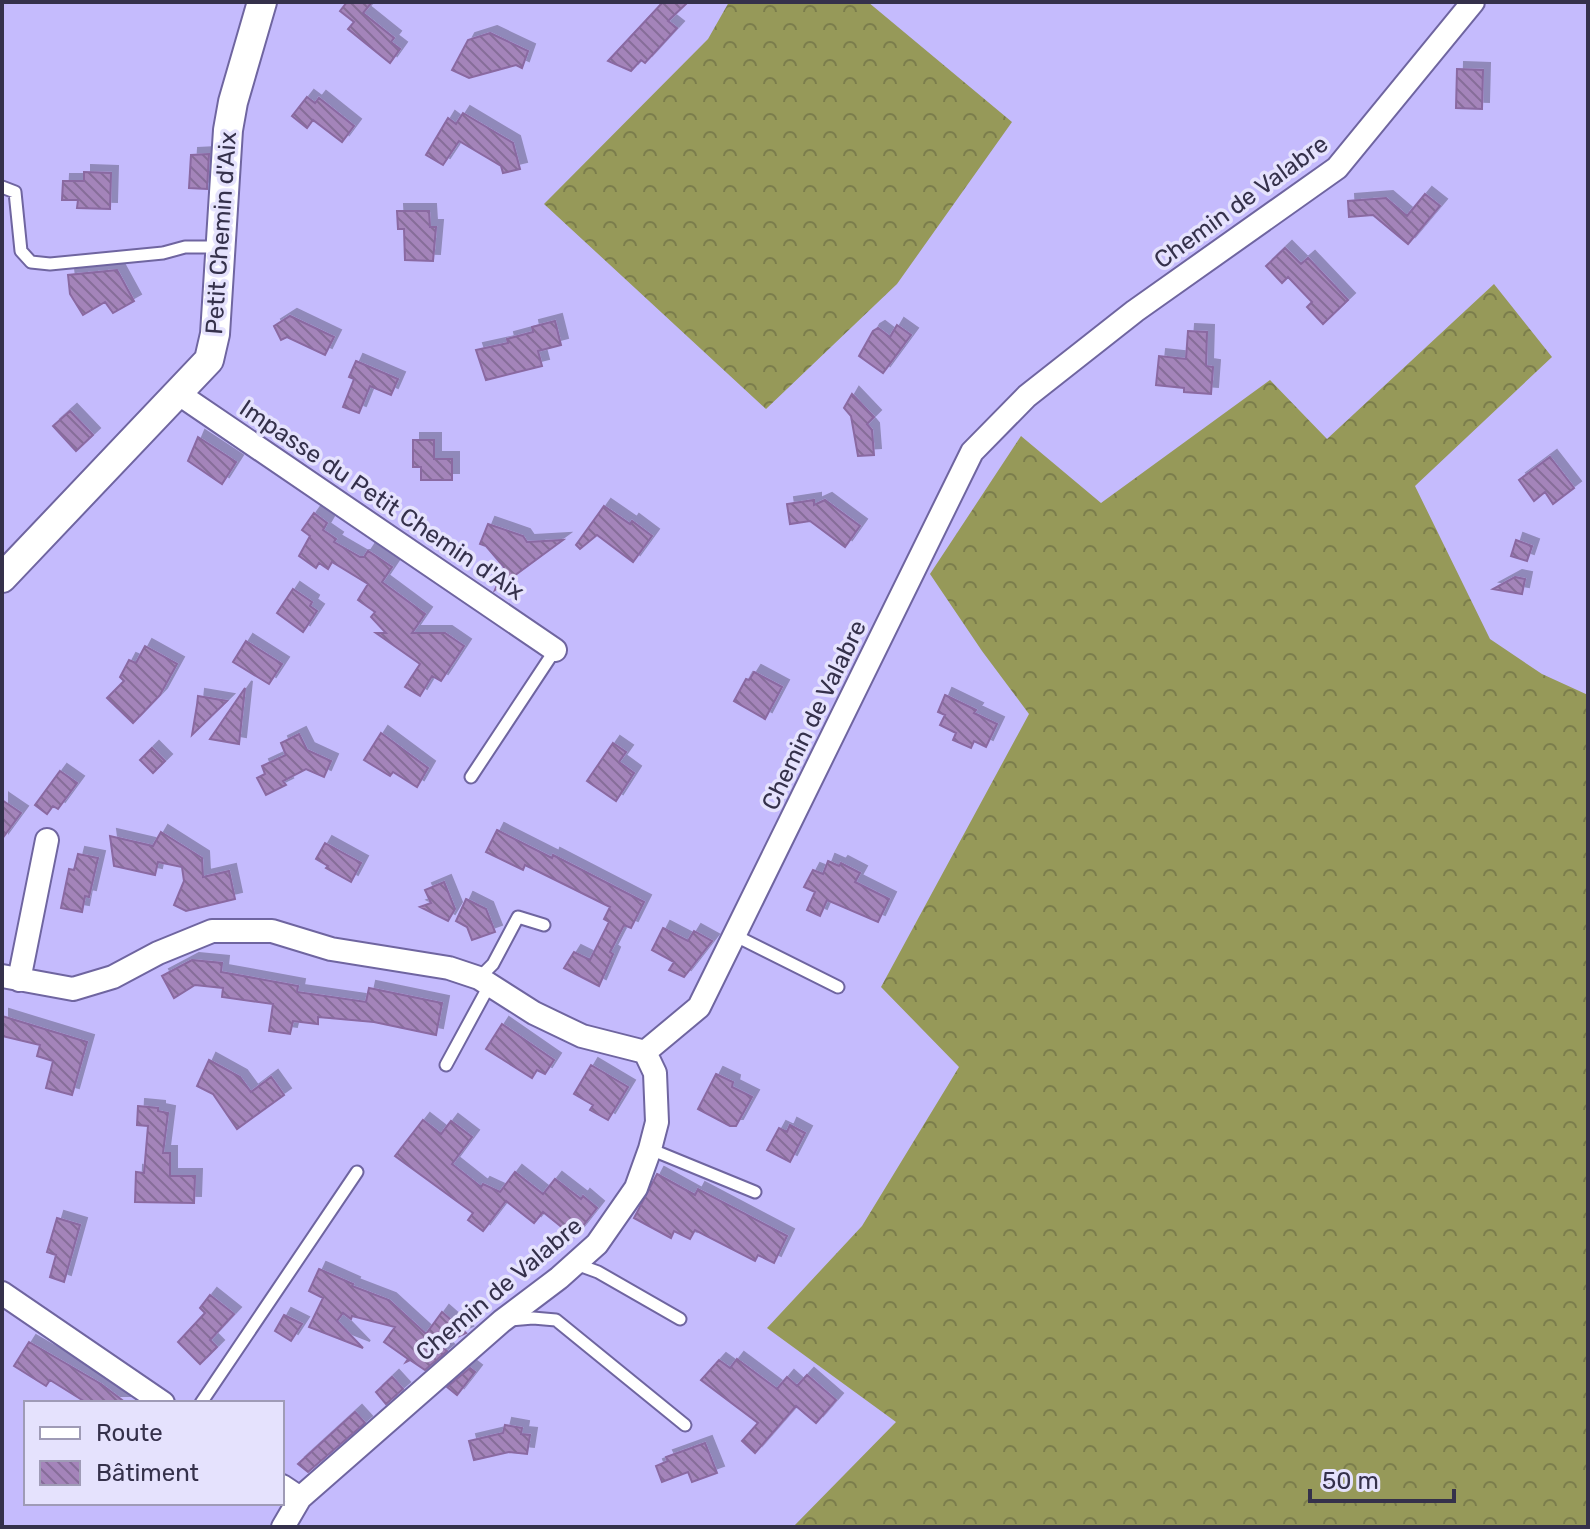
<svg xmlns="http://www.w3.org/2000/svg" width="1590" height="1529" font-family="Rubik,sans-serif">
	<defs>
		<pattern id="forest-crowns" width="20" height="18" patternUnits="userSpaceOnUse" patternTransform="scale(2)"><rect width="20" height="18" fill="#969959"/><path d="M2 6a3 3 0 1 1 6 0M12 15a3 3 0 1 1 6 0" fill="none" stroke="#7b7d4c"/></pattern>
		<pattern id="building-back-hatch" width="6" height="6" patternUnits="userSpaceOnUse" patternTransform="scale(2)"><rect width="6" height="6" fill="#a484ba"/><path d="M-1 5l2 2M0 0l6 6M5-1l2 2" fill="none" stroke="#866d99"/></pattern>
		<filter id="shadow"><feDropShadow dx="7" dy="-7" stdDeviation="0" flood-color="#0004"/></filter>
	</defs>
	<rect width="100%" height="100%" fill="#c5bbfd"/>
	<!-- forest -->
	<path fill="url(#forest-crowns)" d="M729,2H868L1012,122L897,284L766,409L544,204L708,39Z
		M1494,284L1552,357L1415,486L1490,639L1542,674L1588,695V1527H793L896,1422L767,1328L862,1226L959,1067L881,987L1029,714L982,651L930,574L1021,436L1101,503L1270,380L1327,439Z"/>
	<!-- building -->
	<path fill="url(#building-back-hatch)" stroke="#8a69a1" stroke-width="2" filter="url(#shadow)" d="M347,2H372L363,13L394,38L391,42L400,49L390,63L348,29L354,22L340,11Z
		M663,2H688L668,21L677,28L645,63L641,60L631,71L608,61Z
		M490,33L528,51L522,68L516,65L469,78L452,70L468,40Z
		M1457,69L1483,70L1482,109L1456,108Z
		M307,97L315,103L319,98L354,126L342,142L313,120L307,128L292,116Z
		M463,113L513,143L520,169L503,173L501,166L459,141L443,165L426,155L448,118L456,124Z
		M209,154L207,189L189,188L191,155Z
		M84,172L111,173L110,209L77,208L78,200H62L63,181H84Z
		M1425,194L1440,206L1408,244L1373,215L1349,217L1348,201L1386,198L1407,216Z
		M397,211H429L430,227H436L433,261L405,260L404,229H398Z
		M1285,248L1301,264L1308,258L1348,300L1323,324L1307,307L1312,302L1288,277L1282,283L1266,266Z
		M117,270L134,301L113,313L105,302L83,315L70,294L68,275Z
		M290,316L334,337L325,355L287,337L281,340L274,326Z
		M555,321L561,345L538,351L542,366L486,380L476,350L508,343L507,339L533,332L532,327Z
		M897,325L911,335L883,373L859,356L873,331L878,328L890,337Z
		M1188,331L1207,332L1206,366L1213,367L1211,394L1184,392V388L1156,385L1159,356L1186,359Z
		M356,361L398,379L391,395L370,386L359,413L343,407L354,379L349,377Z
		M852,394L874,417L867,424L872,430L874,455L858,456L851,416L844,408Z
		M70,411L93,435L76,451L53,426Z
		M198,437L236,462L222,484L188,461Z
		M413,440H434V459H452V480H421V467H413Z
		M1550,457L1574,488L1553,504L1545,492L1534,501L1519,480Z
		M814,500V505L825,500L860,526L845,547L810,521L790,524L787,504Z
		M604,506L630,524L632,521L652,536L633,562L597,535L580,549L576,545Z
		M314,513L327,523L323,530L336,539L334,542L360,557H364L368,551L392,567L382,582L425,614L412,633H445L464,646L441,681L432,676L420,696L405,687L420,664L376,633H386L371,617L375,612L358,600L368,584L332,562L328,569L319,563L316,568L299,556L310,536L302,530Z
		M488,524L523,536L527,542L563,540L495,590L504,567L486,546L480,544Z
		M1516,540L1532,546L1527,561L1511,556Z
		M1515,577L1525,579L1522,594L1493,589Z
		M293,589L312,602L310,606L317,611L303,632L277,613Z
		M246,641L282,664L269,684L233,662Z
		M145,646L177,664L160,695L133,723L107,698L124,681L120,677L129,660L136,663Z
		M754,672L782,687L765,719L734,701L746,679L749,680Z
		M245,688L239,744L210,739Z
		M945,695L976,710L974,713L997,724L986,747L974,741L971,748L953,740L956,733L940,725L945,715L938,712Z
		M198,696L227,701L192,735L197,705Z
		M381,733L428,768L417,787L393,772L390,776L364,760Z
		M299,734L307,750L331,761L324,777L306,769L283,781L286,785L266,795L257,778L265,774L262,766L286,755L281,743Z
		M613,743L626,752L619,762L634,773L616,801L587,781Z
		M152,748L165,761L153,773L140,760Z
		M60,771L77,783L58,809L53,806L47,814L35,805Z
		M2,800L21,813L2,839Z
		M497,830L552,858L553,855L644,902L631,928L624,925L610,952L613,954L599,986L564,968L574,952L590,960L609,922L604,919L610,907L525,865L523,870L486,852Z
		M161,832L202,858L203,877L229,871L235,899L186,911L174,905L184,881L182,867L158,862L155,875L114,866L110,836L153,846Z
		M325,843L361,863L351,882L326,868L328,866L316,859Z
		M78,854L98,858L89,897L85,896L82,912L61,908L69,869L74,870Z
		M828,861L839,866L841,863L860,873L855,882L889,899L878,922L827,900L820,916L807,910L815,892L804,887L813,870L823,874Z
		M444,882L455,909L448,921L420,907L431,903L425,890Z
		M466,899L486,909L495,932L472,940L467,927L456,921Z
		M663,928L688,941L694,931L712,941L684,977L669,970L674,962L652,950Z
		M192,960L222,963L221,972L298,986L297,992L366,1002L369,988L442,1003L436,1035L374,1022L318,1017V1024L293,1021L290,1034L269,1031L273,1004L222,997L223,988L195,985L174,998L162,976Z
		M2,1016L87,1042L72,1095L46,1088L53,1061L37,1056L40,1045L2,1036Z
		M502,1024L554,1060L545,1074L537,1070L532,1078L486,1049Z
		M209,1060L240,1077L251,1092L271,1077L284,1095L237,1129L213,1094L197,1086Z
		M591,1065L628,1087L608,1120L590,1110L593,1105L574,1094Z
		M716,1074L733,1082L732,1087L752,1097L736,1126H730L698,1109Z
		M138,1106L158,1108V1111L168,1113L163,1153H170V1176H195L194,1203L135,1202L136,1172L144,1173L148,1126L137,1125Z
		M423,1120L441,1134L451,1121L472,1137L452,1164L481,1187L483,1184L500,1192L515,1172L543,1194L555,1179L581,1199L583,1196L597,1208L574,1237L543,1212L534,1223L506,1201L483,1231L468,1220L473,1213L395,1156Z
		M790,1125L805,1133L790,1162L767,1150L779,1128L787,1132Z
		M657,1174L695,1195L698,1189L787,1236L774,1263L758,1255L755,1261L695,1230L690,1239L674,1231L671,1238L634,1218Z
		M57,1218L80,1225L64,1282L50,1277L56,1255L47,1252Z
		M319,1269L353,1284L352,1286L389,1300L426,1334L442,1312L466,1333L440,1345L447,1351L425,1370L410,1360L406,1362L408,1359L384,1342L395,1327L352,1316L351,1319L343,1313L337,1321L363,1348L309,1327L323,1298L309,1291Z
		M210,1295L234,1314L210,1340L217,1347L200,1364L178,1342L205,1313L200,1308Z
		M284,1315L302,1324L291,1341L275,1331Z
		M29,1342L101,1384L126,1403H87L50,1380L46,1386L14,1366Z
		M737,1359L777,1389L787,1377L797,1386L807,1375L836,1400L816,1423L796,1406L755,1453L742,1441L758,1423L701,1380L719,1360L730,1368Z
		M470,1368L475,1372L457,1395L447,1387Z
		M392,1377L403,1389L386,1404L376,1392Z
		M355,1412L365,1423L308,1472L298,1464Z
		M505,1425L522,1428L521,1434L530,1435L527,1454L509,1452L474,1460L469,1441L503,1433Z
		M705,1443L717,1473L692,1482L688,1472L662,1482L656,1466L668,1461L666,1457Z"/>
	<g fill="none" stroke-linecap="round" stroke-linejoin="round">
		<!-- service casing -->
		<g stroke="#6f65a0" stroke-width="15">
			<path id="service" d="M2,187L15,192L21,251L31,262L50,264L163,253L185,247H221
				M471,777L555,650
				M734,935L838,987
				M479,978L493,964L518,917L544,925
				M446,1065L490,984
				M650,1149L755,1192
				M576,1264L598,1272L680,1319
				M510,1320L533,1318L556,1320L685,1425
				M201,1403L357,1172"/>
		</g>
		<!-- minor casing -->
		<g stroke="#6f65a0" stroke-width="26">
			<path id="minor" d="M179,394L555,650
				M2,976L73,989L113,977L158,953L212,931H272L331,949L449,968L479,978L534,1013L582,1036L645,1052
				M19,980L47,840
				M2,1293L163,1403
				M282,1486L300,1498
				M283,1527L300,1498L502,1321L559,1278L597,1244L636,1188L650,1149L657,1122L655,1073L645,1052L699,1007L972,452L1027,396L1135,311L1337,168L1473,2"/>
		</g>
		<!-- tertiary casing -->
		<g stroke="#6f65a0" stroke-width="32">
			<path id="tertiary" d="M2,578L209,360L215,334L228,130L233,102L262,2"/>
		</g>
		<!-- service -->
		<use href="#service" stroke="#fff" stroke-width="11"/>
		<!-- minor -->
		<use href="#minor" stroke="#fff" stroke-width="22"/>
		<!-- tertiary -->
		<use href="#tertiary" stroke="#fff" stroke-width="28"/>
	</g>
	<g text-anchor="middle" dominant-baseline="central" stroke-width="7" stroke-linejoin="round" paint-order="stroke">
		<!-- street labels -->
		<g font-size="24" fill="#35314b" stroke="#e5e2fd">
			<text transform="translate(1241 202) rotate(-36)">Chemin de Valabre</text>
			<text transform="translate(221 233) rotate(-86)">Petit Chemin d'Aix</text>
			<text transform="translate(382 500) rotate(34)">Impasse du Petit Chemin d'Aix</text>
			<text transform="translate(814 715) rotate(-64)">Chemin de Valabre</text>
			<text transform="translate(499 1289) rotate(-40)">Chemin de Valabre</text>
		</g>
	</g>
	<!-- border -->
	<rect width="1590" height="1529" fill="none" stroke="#35314b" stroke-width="8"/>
	<!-- legend -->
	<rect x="24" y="1401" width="260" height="104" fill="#e5e2fd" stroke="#9f9bb6" stroke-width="2"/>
	<rect x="40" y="1427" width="40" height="12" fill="#ffffff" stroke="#9f9bb6" stroke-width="2"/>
	<text x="96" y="1441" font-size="24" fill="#35314b">Route</text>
	<rect x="40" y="1461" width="40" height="24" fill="url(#building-back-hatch)" stroke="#9f9bb6" stroke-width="2"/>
	<text x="96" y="1481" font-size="24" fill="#35314b">Bâtiment</text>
	<!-- scale -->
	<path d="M1310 1489v12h144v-12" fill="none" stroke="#35314b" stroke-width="4"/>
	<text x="1322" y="1489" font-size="24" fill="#35314b" stroke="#e5e2fd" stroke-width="6" paint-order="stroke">50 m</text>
</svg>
